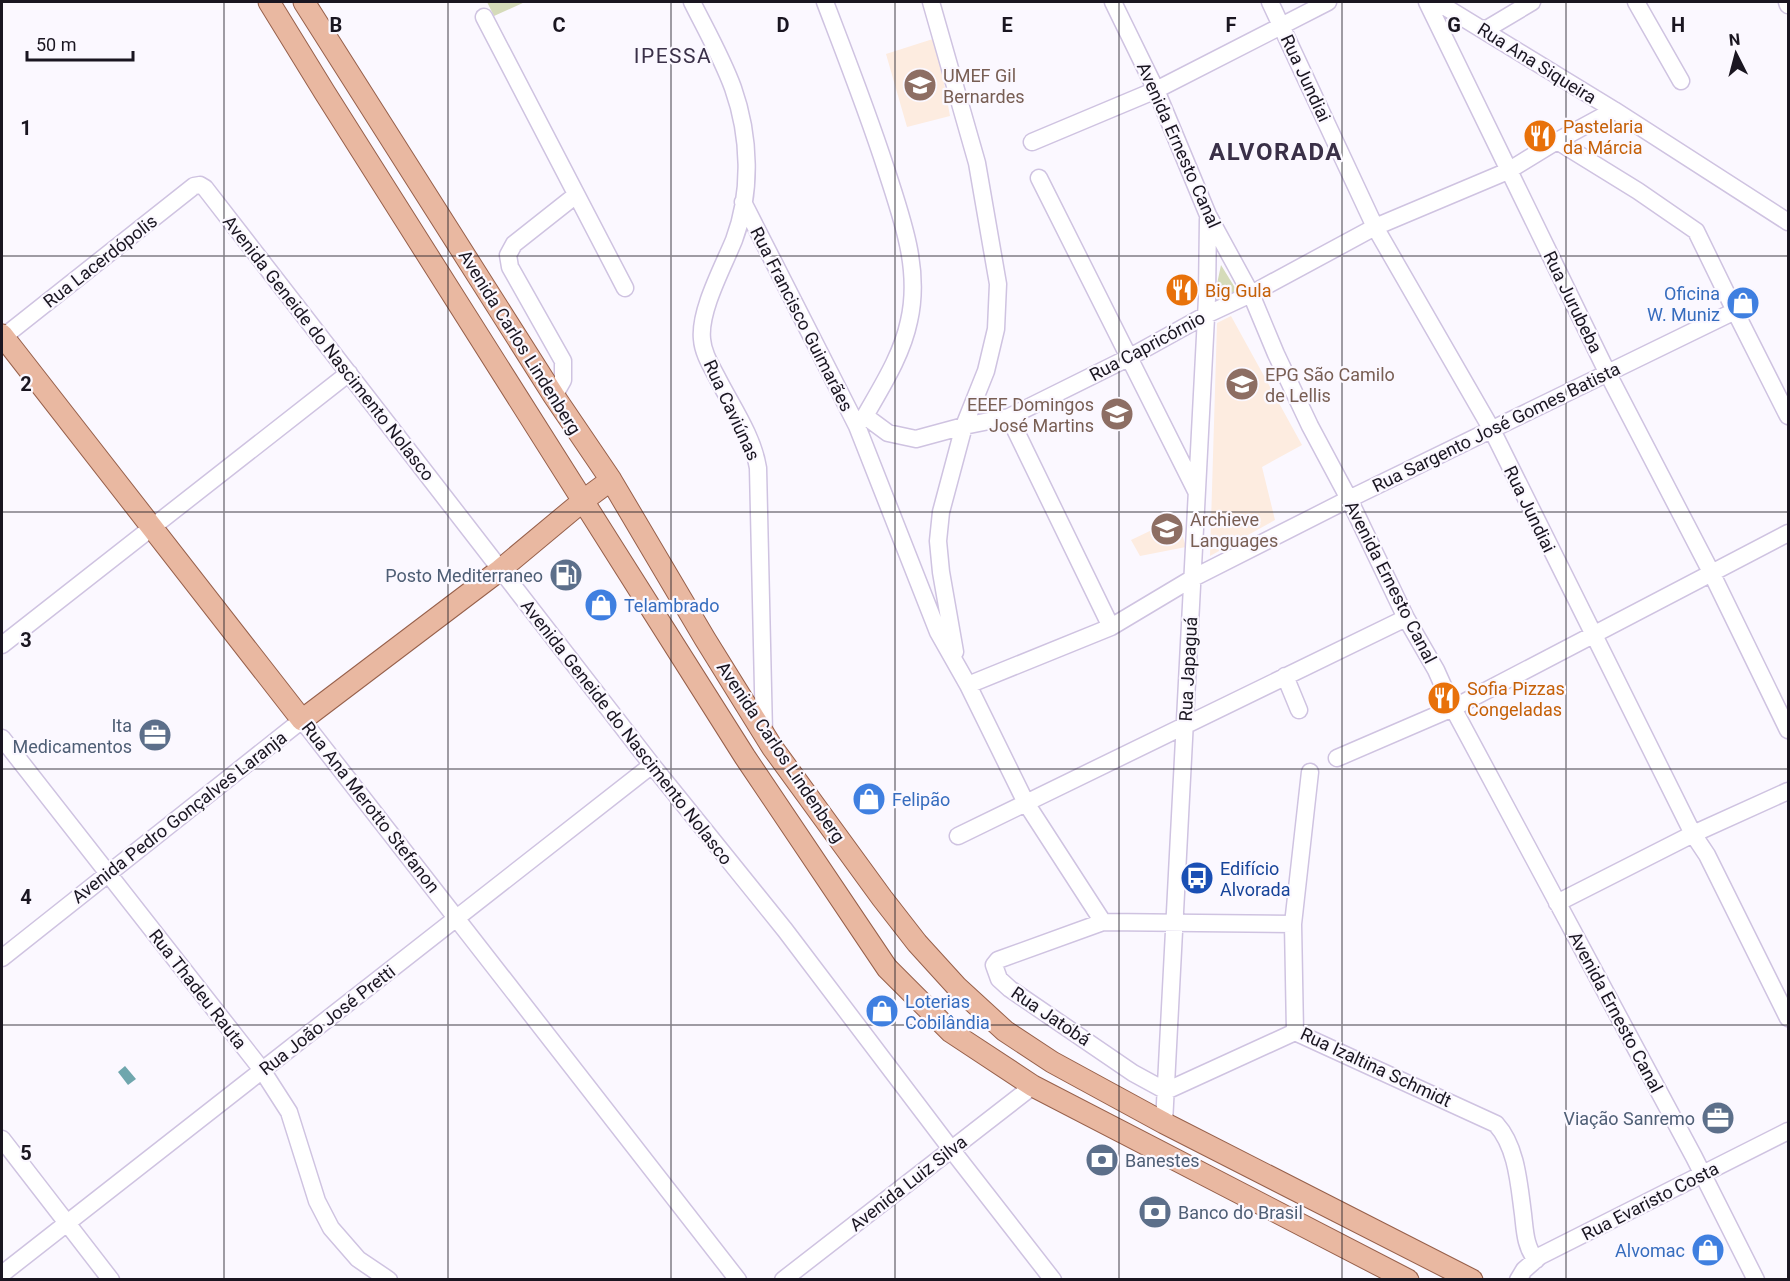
<svg xmlns="http://www.w3.org/2000/svg" width="1790" height="1281" font-family="Roboto,sans-serif">
	<rect width="100%" height="100%" fill="#fbf8ff"/>
	<!-- education -->
	<path fill="#fdece0" d="M936,38L950,116L907,127L886,54Z
		M1231,316L1302,445L1262,467L1275,520L1210,556L1217,323Z
		M1177,518L1186,547L1140,556L1131,540Z"/>
	<!-- green -->
	<path fill="#d5dbb9" d="M487,2H525L494,16Z
		M1221,265L1237,291L1213,303Z"/>
	<!-- water -->
	<path fill="#6fa6ad" d="M125,1066L136,1079L128,1085L118,1072Z"/>
	<g fill="none" stroke-linecap="round" stroke-linejoin="round">
		<!-- minor casing -->
		<g stroke="#cfc3e1" stroke-width="19">
			<path id="minor" d="M692,2C706,30 722,58 733,88C750,136 752,192 734,240C723,267 699,311 702,339C703,354 712,367 719,381C733,408 753,437 758,468L764,733
				M825,2C846,57 868,113 886,169C902,219 921,269 909,321C902,355 882,386 865,416L859,423
				M931,2L977,163L998,284L996,329L986,371L964,426L941,512L938,541L941,572L955,652
				M1113,2L1156,90L1208,215L1251,294L1276,354L1310,426L1349,499L1406,618L1436,670L1453,708L1694,1157L1756,1280
				M1270,2L1375,227L1492,430L1693,834L1707,855L1788,1018
				M1427,2L1607,372L1711,572L1788,730
				M1437,2L1614,110L1788,222
				M1636,2L1681,81
				M1787,2L1788,5
				M484,17L625,288
				M1485,30L1532,2
				M1557,141L1638,191L1696,231L1735,311L1788,416
				M1032,142L1156,90L1328,2
				M1039,178L1196,491
				M743,202L857,426L938,632L968,685L1026,803L1103,922
				M2,338L194,186L200,185L205,188L652,765L785,930L951,1149L1053,1280
				M554,396L563,380V361L510,267L508,255L514,244L576,195
				M865,416L888,433L916,439L964,426L1009,417L1130,357L1206,315L1251,294L1375,227L1508,171L1557,141L1614,110
				M1009,417L1111,627
				M2,645L349,373
				M1285,676L1299,710
				M968,685L1111,627L1193,578L1349,499L1735,311
				M2,738L262,1070L289,1112L317,1201L331,1228L358,1259L389,1280
				M1337,758L1453,708L1788,533
				M958,836L1406,618
				M1557,903L1693,834L1788,791
				M1293,924L1103,922L998,960L994,965L999,979L1010,989L1133,1073L1166,1091L1295,1032
				M2,958L302,720L738,1280
				M1295,1032L1496,1124C1517,1147 1519,1185 1523,1214C1525,1231 1525,1246 1536,1260
				M1295,1032L1293,924L1310,772
				M1164,1123L1207,298L1208,219
				M2,1139L111,1280
				M2,1274L652,765
				M783,1280L1033,1086
				M1518,1280L1524,1270L1540,1256L1788,1131"/>
		</g>
		<!-- major casing -->
		<g stroke="#97604b" stroke-width="23">
			<path id="major" d="M269,2L325,93L745,757L887,968L951,1032L1033,1086L1408,1280
				M304,2L554,396L611,480L705,639L772,747L882,898L917,943L957,987L1005,1031L1052,1062L1164,1123L1472,1280
				M2,335L302,720L500,570L584,500L611,480"/>
		</g>
		<!-- minor -->
		<use href="#minor" stroke="#fff" stroke-width="16"/>
		<!-- major -->
		<use href="#major" stroke="#e9b8a1" stroke-width="21"/>
	</g>
	<!-- grid -->
	<path fill="none" stroke="#1a1621" stroke-width="1.5" stroke-opacity="0.55" d="M224,2V1280M448,2V1280M671,2V1280M895,2V1280M1119,2V1280M1342,2V1280M1566,2V1280M2,256H1788M2,512H1788M2,769H1788M2,1025H1788"/>
	<!-- icons -->
	<defs>
		<g id="school-disc" transform="scale(1.725)"><circle r="9.5" fill="#8d6e63" stroke="#fbf8ff"/><path d="M0-5L7-2L0 1L-7-2ZM-4 1L0 2.5L4 1V4Q0 6-4 4Z" fill="#fff"/></g>
		<g id="restaurant-disc" transform="scale(1.725)"><circle r="9.5" fill="#e8710a" stroke="#fbf8ff"/><path d="M-5-6h1v4h1v-4h1v4h1v-4h1v5L-1.5 .5V6h-2V.5L-5-1ZM5-6V6H3V1.5H1.5Q1.5-4 5-6Z" fill="#fff"/></g>
		<g id="shop-disc" transform="scale(1.725)"><circle r="9.5" fill="#3f7fe0" stroke="#fbf8ff"/><path d="M-5-2.5h2.3a2.7 3.5 0 0 1 5.4 0H5L5.5 6h-11ZM-1.5-2.5h3a1.5 2.3 0 0 0-3 0Z" fill="#fff"/></g>
		<g id="university-disc" transform="scale(1.725)"><circle r="9.5" fill="#8d6e63" stroke="#fbf8ff"/><path d="M0-5L7-2L0 1L-7-2ZM-4 1L0 2.5L4 1V4Q0 6-4 4Z" fill="#fff"/></g>
		<g id="fuel-disc" transform="scale(1.725)"><circle r="9.5" fill="#5c6f8a" stroke="#fbf8ff"/><path d="M-5.5-6h7V0h2V4h1.3V-2.5L3-4.5l.8-.8L6-3V5H2.5V1h-1V6h-7ZM-4.2-4.7v3.2H.2V-4.7Z" fill="#fff"/></g>
		<g id="office-disc" transform="scale(1.725)"><circle r="9.5" fill="#5c6f8a" stroke="#fbf8ff"/><path d="M-6-3h4V-5.5h4V-3h4V5H-6ZM-1-4.5V-3h2v-1.5ZM-6 0V1H6V0Z" fill="#fff"/></g>
		<g id="bus-disc" transform="scale(1.725)"><circle r="9.5" fill="#1a4fb4" stroke="#fbf8ff"/><path d="M-5-6H5V4H4V6H2V4H-2V6H-4V4H-5ZM-3.5-4V0h7V-4ZM-3.5 1.2v1.5H-2V1.2ZM2 1.2v1.5H3.5V1.2Z" fill="#fff"/></g>
		<g id="bank-disc" transform="scale(1.725)"><circle r="9.5" fill="#5c6f8a" stroke="#fbf8ff"/><path d="M-6-4H6V4H-6ZM0-2.3a2.3 2.3 0 1 0 0 4.6a2.3 2.3 0 1 0 0-4.6Z" fill="#fff"/></g>
	</defs>
	<g fill-rule="evenodd">
		<use href="#school-disc" x="920" y="85"/>
		<use href="#restaurant-disc" x="1540" y="136"/>
		<use href="#restaurant-disc" x="1182" y="290"/>
		<use href="#shop-disc" x="1743" y="303"/>
		<use href="#school-disc" x="1242" y="384"/>
		<use href="#school-disc" x="1117" y="414"/>
		<use href="#university-disc" x="1167" y="529"/>
		<use href="#fuel-disc" x="566" y="575"/>
		<use href="#shop-disc" x="601" y="605"/>
		<use href="#restaurant-disc" x="1444" y="698"/>
		<use href="#office-disc" x="155" y="735"/>
		<use href="#shop-disc" x="869" y="799"/>
		<use href="#bus-disc" x="1197" y="878"/>
		<use href="#shop-disc" x="882" y="1011"/>
		<use href="#office-disc" x="1718" y="1118"/>
		<use href="#bank-disc" x="1102" y="1160"/>
		<use href="#bank-disc" x="1155" y="1212"/>
		<use href="#shop-disc" x="1708" y="1250"/>
	</g>
	<g text-anchor="middle" dominant-baseline="central" stroke-width="4.5" stroke-linejoin="round" paint-order="stroke">
		<!-- street labels -->
		<g font-size="18" fill="#1a1621" stroke="#fbf8ff">
			<text transform="translate(1537 63) rotate(32)">Rua Ana Siqueira</text>
			<text transform="translate(1306 78) rotate(65)">Rua Jundiai</text>
			<text transform="translate(1179 145) rotate(66)">Avenida Ernesto Canal</text>
			<text transform="translate(100 261) rotate(-38)">Rua Lacerdópolis</text>
			<text transform="translate(1573 302) rotate(64)">Rua Jurubeba</text>
			<text transform="translate(802 319) rotate(63)">Rua Francisco Guimarães</text>
			<text transform="translate(520 342) rotate(58)">Avenida Carlos Lindenberg</text>
			<text transform="translate(1147 346) rotate(-28)">Rua Capricórnio</text>
			<text transform="translate(329 348) rotate(52)">Avenida Geneide do Nascimento Nolasco</text>
			<text transform="translate(732 410) rotate(65)">Rua Caviúnas</text>
			<text transform="translate(1496 427) rotate(-26)">Rua Sargento José Gomes Batista</text>
			<text transform="translate(1530 509) rotate(64)">Rua Jundiai</text>
			<text transform="translate(1391 582) rotate(63)">Avenida Ernesto Canal</text>
			<text transform="translate(1188 669) rotate(-87)">Rua Japaguá</text>
			<text transform="translate(627 732) rotate(52)">Avenida Geneide do Nascimento Nolasco</text>
			<text transform="translate(781 752) rotate(56)">Avenida Carlos Lindenberg</text>
			<text transform="translate(371 807) rotate(52)">Rua Ana Merotto Stefanon</text>
			<text transform="translate(179 817) rotate(-38)">Avenida Pedro Gonçalves Laranja</text>
			<text transform="translate(198 989) rotate(52)">Rua Thadeu Rauta</text>
			<text transform="translate(1616 1012) rotate(62)">Avenida Ernesto Canal</text>
			<text transform="translate(1051 1016) rotate(34)">Rua Jatobá</text>
			<text transform="translate(327 1020) rotate(-38)">Rua João José Pretti</text>
			<text transform="translate(1376 1067) rotate(25)">Rua Izaltina Schmidt</text>
			<text transform="translate(908 1183) rotate(-38)">Avenida Luiz Silva</text>
			<text transform="translate(1650 1201) rotate(-27)">Rua Evaristo Costa</text>
		</g>
		<!-- education labels -->
		<g font-size="18" fill="#785e54" stroke="#fbf8ff" text-anchor="start">
			<text x="943" y="75">UMEF Gil<tspan x="943" dy="21">Bernardes</tspan></text>
			<text x="1265" y="374">EPG São Camilo<tspan x="1265" dy="21">de Lellis</tspan></text>
			<text x="1094" y="404" text-anchor="end">EEEF Domingos<tspan x="1094" dy="21">José Martins</tspan></text>
			<text x="1190" y="519">Archieve<tspan x="1190" dy="21">Languages</tspan></text>
		</g>
		<!-- food labels -->
		<g font-size="18" fill="#c56008" stroke="#fbf8ff" text-anchor="start">
			<text x="1563" y="126">Pastelaria<tspan x="1563" dy="21">da Márcia</tspan></text>
			<text x="1205" y="290">Big Gula</text>
			<text x="1467" y="688">Sofia Pizzas<tspan x="1467" dy="21">Congeladas</tspan></text>
		</g>
		<!-- shop labels -->
		<g font-size="18" fill="#366cbe" stroke="#fbf8ff" text-anchor="start">
			<text x="1720" y="293" text-anchor="end">Oficina<tspan x="1720" dy="21">W. Muniz</tspan></text>
			<text x="624" y="605">Telambrado</text>
			<text x="892" y="799">Felipão</text>
			<text x="905" y="1001">Loterias<tspan x="905" dy="21">Cobilândia</tspan></text>
			<text x="1685" y="1250" text-anchor="end">Alvomac</text>
		</g>
		<!-- service labels -->
		<g font-size="18" fill="#4e5e75" stroke="#fbf8ff" text-anchor="end">
			<text x="543" y="575">Posto Mediterraneo</text>
			<text x="132" y="725">Ita<tspan x="132" dy="21">Medicamentos</tspan></text>
			<text x="1695" y="1118">Viação Sanremo</text>
			<text x="1125" y="1160" text-anchor="start">Banestes</text>
			<text x="1178" y="1212" text-anchor="start">Banco do Brasil</text>
		</g>
		<!-- transit labels -->
		<g font-size="18" fill="#164399" stroke="#fbf8ff" text-anchor="start">
			<text x="1220" y="868">Edifício<tspan x="1220" dy="21">Alvorada</tspan></text>
		</g>
		<!-- quarter labels -->
		<g font-size="21" letter-spacing="1.5" fill="#3a3048" stroke="#fbf8ff">
			<text x="673" y="56">IPESSA</text>
		</g>
		<!-- district labels -->
		<g font-size="24" font-weight="bold" letter-spacing="1.5" fill="#3a3048" stroke="#fbf8ff">
			<text x="1276" y="152">ALVORADA</text>
		</g>
	</g>
	<g font-size="20" text-anchor="middle" font-weight="bold" fill="#1a1621" stroke="#fbf8ff" stroke-width="4.5" stroke-linejoin="round" paint-order="stroke">
		<text x="336" y="32">B</text>
		<text x="559" y="32">C</text>
		<text x="783" y="32">D</text>
		<text x="1007" y="32">E</text>
		<text x="1231" y="32">F</text>
		<text x="1454" y="32">G</text>
		<text x="1678" y="32">H</text>
		<text x="26" y="135">1</text>
		<text x="26" y="391">2</text>
		<text x="26" y="647">3</text>
		<text x="26" y="904">4</text>
		<text x="26" y="1160">5</text>
	</g>
	<!-- border -->
	<rect width="1790" height="1281" fill="none" stroke="#1a1621" stroke-width="6"/>
	<!-- north arrow -->
	<g transform="translate(1736 54) rotate(354)" stroke="#fbf8ff" stroke-width="4.5" paint-order="stroke">
	<path d="M0-4.5L10 22L0 15L-10 22Z" fill="#1a1621"/>
	<text y="-9" font-size="16" font-weight="bold" text-anchor="middle" fill="#1a1621">N</text>
	</g>
	<!-- scale -->
	<path d="M27 51v9h106v-9" fill="none" stroke="#1a1621" stroke-width="3"/>
	<text x="36" y="51" font-size="18" fill="#1a1621" stroke="#fbf8ff" stroke-width="4.5" paint-order="stroke">50 m</text>
</svg>
